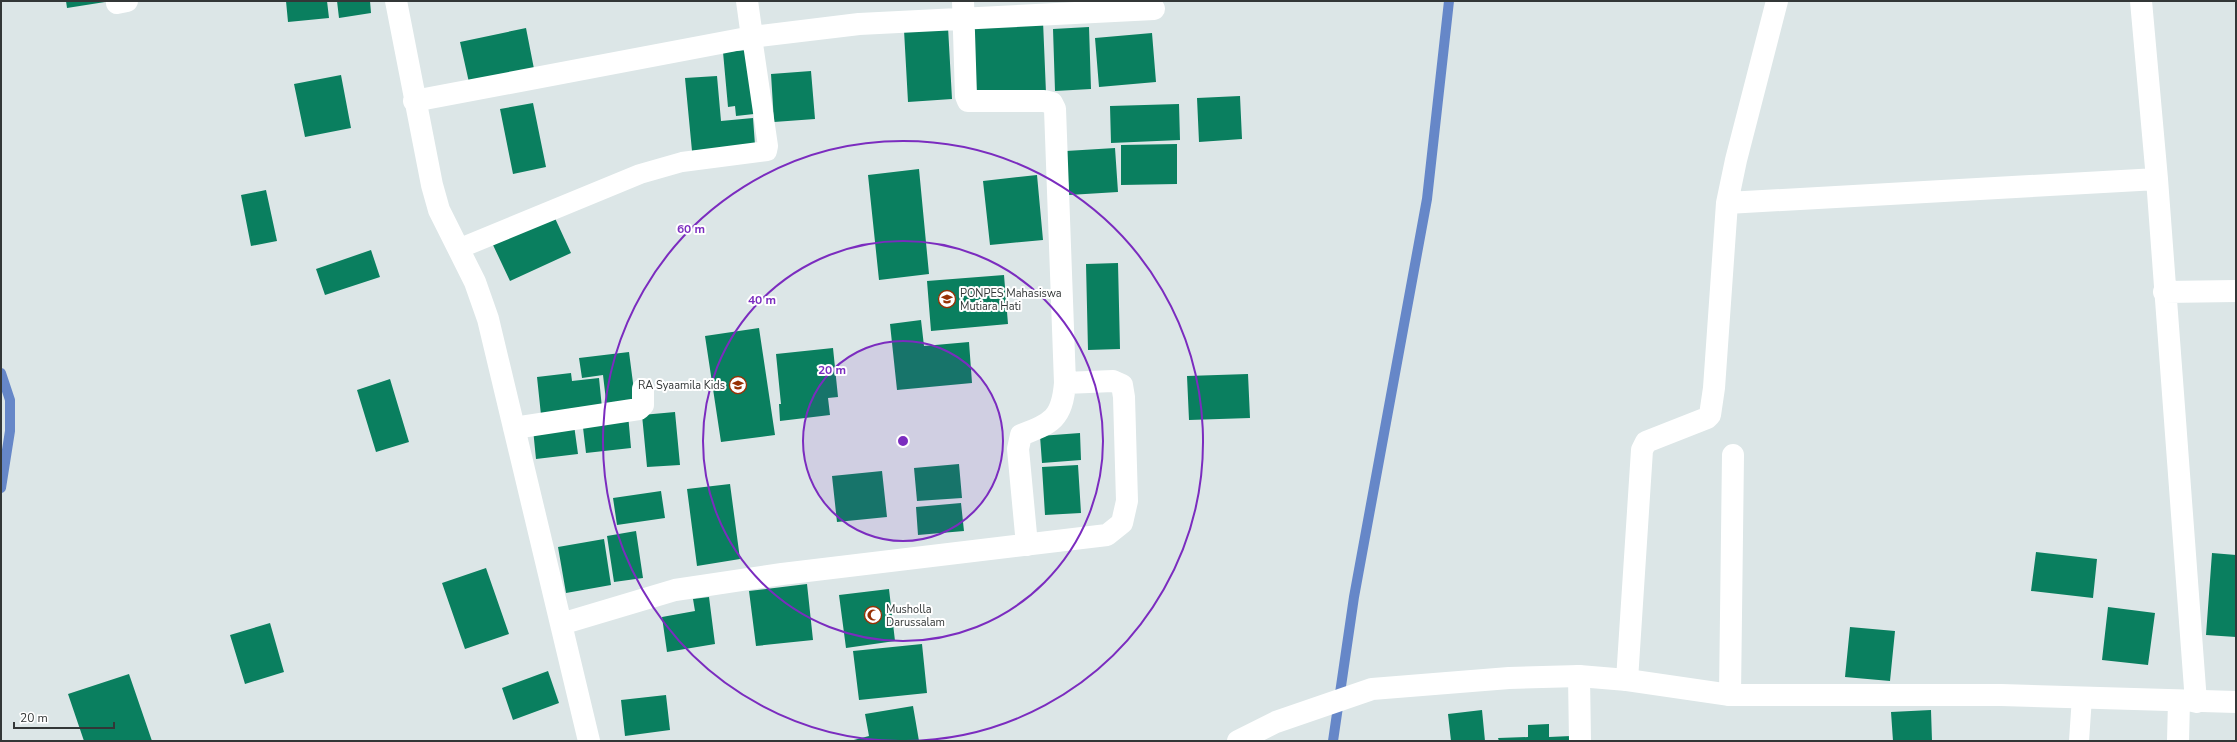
<svg xmlns="http://www.w3.org/2000/svg" width="2237" height="742" font-family="'Nunito Sans',sans-serif">
	<rect width="100%" height="100%" fill="#dce6e7"/>
	<g fill="none" stroke-linecap="round" stroke-linejoin="round">
		<!-- stream -->
		<path stroke="#6687c8" stroke-width="10" d="M1,373L10,400V431L1,488
			M1333,741L1354,597L1427,199L1449,1"/>
	</g>
	<!-- building -->
	<path fill="#0a7f5f" d="M66,1H105V2L67,8Z
		M286,1H327L329,18L288,22Z
		M337,1H370L371,13L339,18Z
		M1043,21L1046,93L970,97L967,25Z
		M948,27L952,99L908,102L904,30Z
		M1089,27L1091,89L1055,91L1053,29Z
		M526,28L535,74L470,87L460,42Z
		M1152,33L1156,82L1099,87L1095,38Z
		M748,50L754,114L736,116L735,106L728,107L723,52Z
		M811,71L815,119L774,122L771,74Z
		M341,75L351,128L305,137L294,84Z
		M717,76L721,121L753,118L755,145L692,151L685,78Z
		M1240,96L1242,139L1199,142L1197,98Z
		M533,103L546,167L513,174L500,109Z
		M1179,104L1180,140L1111,143L1110,106Z
		M1177,144V184L1121,185V145Z
		M1115,148L1118,192L1069,195L1066,151Z
		M919,169L929,274L879,280L868,175Z
		M1037,175L1043,240L990,245L983,181Z
		M266,190L277,241L251,246L241,195Z
		M554,216L571,253L510,281L493,245Z
		M371,250L380,277L325,295L316,269Z
		M1118,263L1120,349L1088,350L1086,264Z
		M1004,275L1008,324L931,331L927,281Z
		M921,320L924,346L969,342L972,383L897,390L890,324Z
		M759,328L775,435L721,442L705,336Z
		M833,348L838,397L828,398L830,415L780,421L779,404H781L776,354Z
		M629,352L636,406L607,409L603,375L582,378L579,358Z
		M571,373L572,381L599,378L602,408L541,415L537,377Z
		M1248,374L1250,418L1189,420L1187,376Z
		M390,379L409,442L376,452L357,390Z
		M675,412L680,465L647,467L642,415Z
		M628,414L631,448L586,453L582,419Z
		M574,425L578,454L536,459L533,429Z
		M1080,433L1081,460L1042,463L1040,436Z
		M959,464L962,498L917,501L914,468Z
		M1078,465L1081,513L1045,515L1042,467Z
		M882,471L887,517L837,522L832,476Z
		M730,484L740,559L697,566L687,489Z
		M661,491L665,518L617,525L613,498Z
		M961,503L964,531L918,535L916,507Z
		M636,531L643,578L614,582L607,536Z
		M604,539L611,585L566,593L558,547Z
		M2036,552L2097,559L2093,598L2031,591Z
		M2212,553L2236,555V637L2206,635Z
		M486,568L509,634L465,649L442,583Z
		M807,584L813,640L756,646L749,591Z
		M889,589L895,641L846,648L839,595Z
		M709,597L715,644L667,652L662,617L695,611L693,599Z
		M2108,607L2155,613L2148,665L2102,660Z
		M270,623L284,672L245,684L230,635Z
		M1850,627L1895,631L1890,681L1845,677Z
		M922,644L927,693L859,700L853,651Z
		M548,671L559,703L513,720L502,688Z
		M129,674L152,741H84L68,694Z
		M666,695L670,730L625,736L621,700Z
		M913,706L919,741H850L869,736L865,714Z
		M1482,710L1485,741H1451L1448,714Z
		M1931,710L1932,741H1893L1891,712Z
		M1549,724V737L1571,736V741H1499L1498,738L1528,737V725Z"/>
	<g fill="none" stroke-linecap="round" stroke-linejoin="round">
		<!-- lane -->
		<path stroke="#fff" stroke-width="20" d="M458,249L640,174L682,162L767,151L768,146L752,37
			M2079,741L2082,697"/>
		<!-- street -->
		<path stroke="#fff" stroke-width="22" d="M396,1L432,185L439,210L475,282L488,319L589,741
			M747,1L752,37
			M963,1L966,96L968,101H1044L1052,103L1055,109L1065,383C1062,419 1052,423 1021,435L1018,449L1027,545
			M1777,1L1736,160L1727,203L2157,179
			M2141,1L2157,179L2196,702
			M117,3L127,1
			M414,101L752,37L859,24L1154,9
			M2164,292L2236,291
			M514,428L639,409L643,405V389
			M561,624L675,590L782,574L1107,535L1122,523L1127,501L1124,397L1122,385L1113,381L1065,383
			M1579,676L1580,741
			M1627,680L1642,450L1646,442L1707,418L1710,415L1714,388L1727,203
			M1730,695L1733,455
			M2178,741L2179,701"/>
		<!-- secondary -->
		<path stroke="#fff" stroke-width="22" d="M1238,741L1276,722L1372,689L1509,678L1579,676L1627,680L1730,695H2001L2236,702"/>
	</g>
	<!-- distance rings -->
	<circle cx="903" cy="441" r="100" fill="#7b2cbf" fill-opacity=".12"/>
	<g fill="none" stroke="#7b2cbf" stroke-width="2">
		<circle cx="903" cy="441" r="100"/>
		<circle cx="903" cy="441" r="200"/>
		<path d="M900 741A300 300 0 1 1 906 741"/>
	</g>
	<!-- icons -->
	<defs>
		<g id="school-ring" transform="scale(0.9)"><circle r="9.5" fill="#fff" stroke="#973105" stroke-width="1.5"/><path d="M0-5L7-2L0 1L-7-2ZM-4 1L0 2.5L4 1V4Q0 6-4 4Z" fill="#973105"/></g>
		<g id="mosque-ring" transform="scale(0.9)"><circle r="9.5" fill="#fff" stroke="#973105" stroke-width="1.5"/><path d="M3.5-4.9A6 6 0 1 0 3.5 4.9A5 5 0 1 1 3.5-4.9Z" fill="#973105"/></g>
	</defs>
	<g fill-rule="evenodd">
		<use href="#school-ring" x="947" y="299"/>
		<use href="#school-ring" x="738" y="385"/>
		<use href="#mosque-ring" x="873" y="615"/>
	</g>
	<g text-anchor="middle" dominant-baseline="central" stroke-width="4" stroke-linejoin="round" paint-order="stroke">
		<!-- poi labels -->
		<g font-size="11" fill="#333737" stroke="#fff" text-anchor="start">
			<text x="960" y="293">PONPES Mahasiswa<tspan x="960" dy="13">Mutiara Hati</tspan></text>
			<text x="725" y="385" text-anchor="end">RA Syaamila Kids</text>
			<text x="886" y="609">Musholla<tspan x="886" dy="13">Darussalam</tspan></text>
		</g>
	</g>
	<circle cx="903" cy="441" r="6" fill="#7b2cbf" stroke="#fff" stroke-width="2"/>
	<g font-size="12" text-anchor="middle" font-weight="bold" fill="#7b2cbf" stroke="#fff" stroke-width="4" stroke-linejoin="round" paint-order="stroke">
		<text x="691" y="233">60 m</text>
		<text x="762" y="304">40 m</text>
		<text x="832" y="374">20 m</text>
	</g>
	<!-- border -->
	<rect width="2237" height="742" fill="none" stroke="#333737" stroke-width="4"/>
	<!-- scale -->
	<path d="M14 722v6h100v-6" fill="none" stroke="#333737" stroke-width="2"/>
	<text x="20" y="722" font-size="12" fill="#333737" stroke="#ffffff" stroke-width="3" paint-order="stroke">20 m</text>
</svg>
